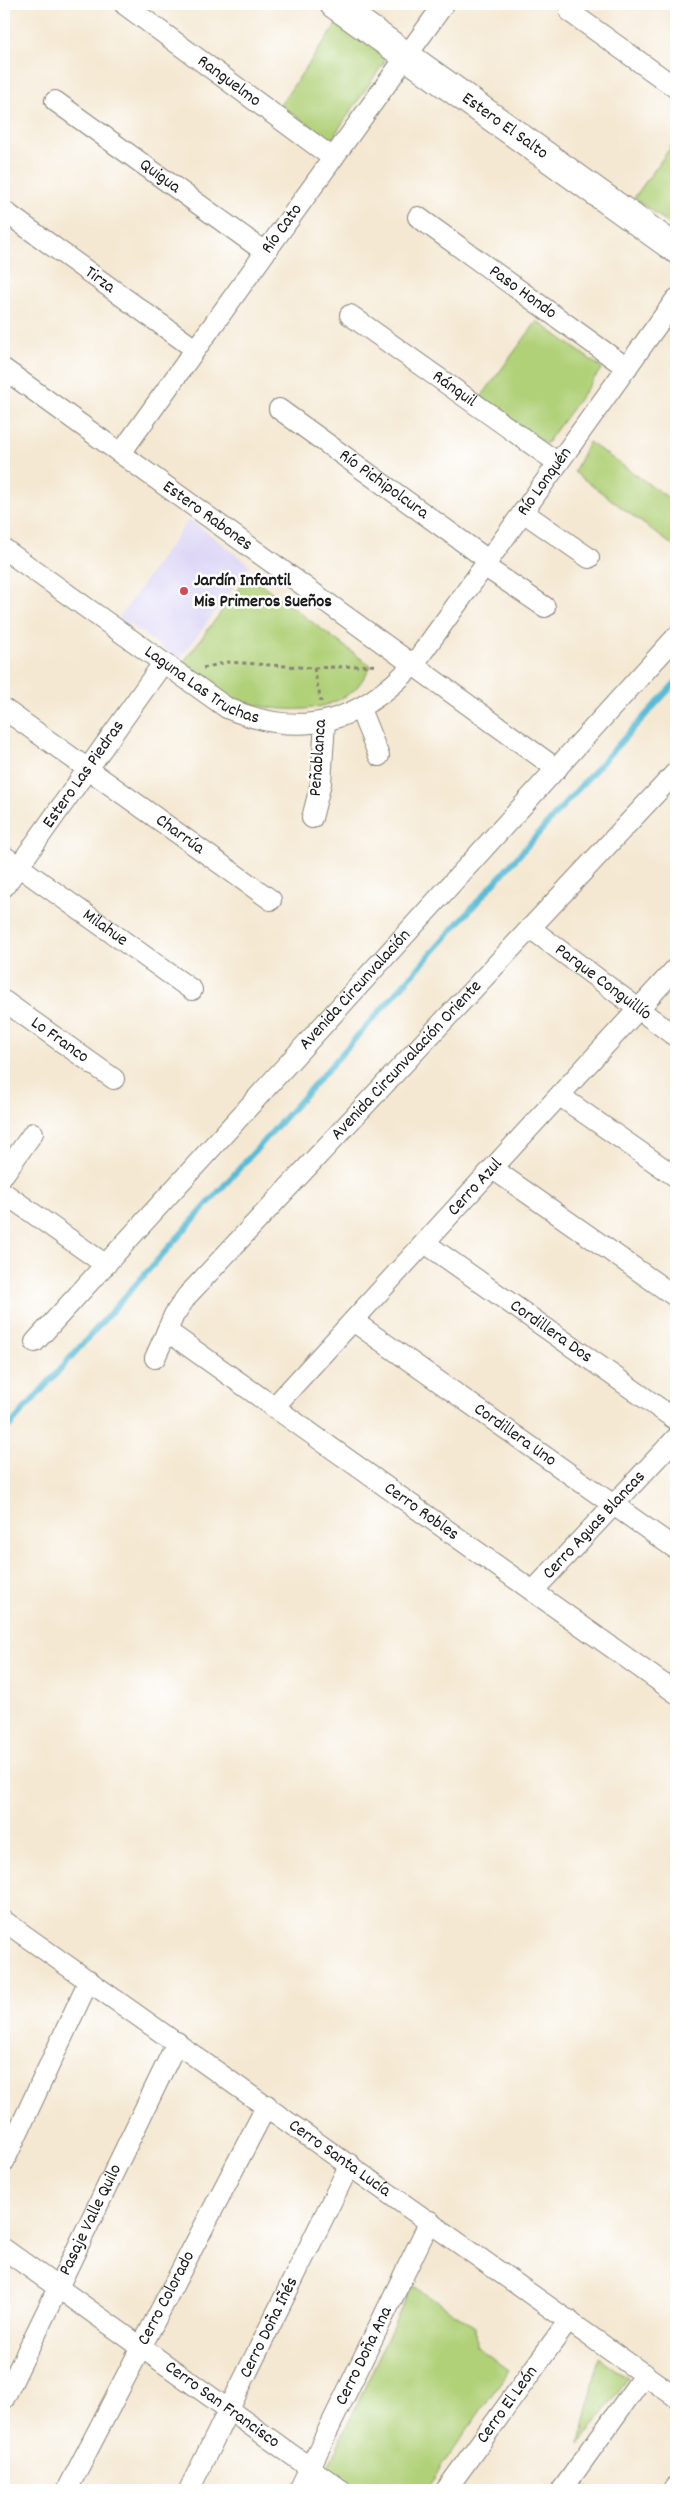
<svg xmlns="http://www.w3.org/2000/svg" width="680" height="2494" font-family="Dekko,sans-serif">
	<rect width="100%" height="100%" fill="#fff"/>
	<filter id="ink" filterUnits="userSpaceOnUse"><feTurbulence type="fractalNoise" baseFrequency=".02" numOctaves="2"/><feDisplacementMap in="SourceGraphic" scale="10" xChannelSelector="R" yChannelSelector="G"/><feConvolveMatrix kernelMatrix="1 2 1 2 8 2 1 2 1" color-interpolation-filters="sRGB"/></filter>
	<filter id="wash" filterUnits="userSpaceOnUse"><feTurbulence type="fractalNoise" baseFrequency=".0096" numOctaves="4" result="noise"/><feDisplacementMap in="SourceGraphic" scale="20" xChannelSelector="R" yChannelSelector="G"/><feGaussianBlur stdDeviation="1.12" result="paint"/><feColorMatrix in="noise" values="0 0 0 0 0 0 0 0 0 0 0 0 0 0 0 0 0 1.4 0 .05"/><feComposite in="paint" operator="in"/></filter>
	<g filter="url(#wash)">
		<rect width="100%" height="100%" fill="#f4e8d2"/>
		<!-- built -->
		<path fill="#dcd5f6" d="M189,519L250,565L180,659L119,618Z"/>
		<!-- green -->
		<path fill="#b1d179" stroke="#66764a" d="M337,23L377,51L385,61L331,140L280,105Z
			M676,140V229L634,198Z
			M537,321L602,368L546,444L481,397Z
			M589,442L676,503V548L574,472Z
			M249,575L371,666C366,674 360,685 353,691C315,720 259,711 219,691C206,684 194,673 182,664Z
			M412,2285L475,2327L476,2346L509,2370L425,2490H355L327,2469Z
			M599,2357L628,2378L580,2444Z"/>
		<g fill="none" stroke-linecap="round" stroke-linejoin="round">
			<!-- stream -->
			<path stroke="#58bbd6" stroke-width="6" d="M4,1432L595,770L676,682"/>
		</g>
	</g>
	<g filter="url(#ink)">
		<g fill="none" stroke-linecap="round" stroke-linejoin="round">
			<!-- street casing -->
			<g stroke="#888277" stroke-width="22">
				<g id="street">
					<path id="s1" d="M125,5L333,158"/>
					<path d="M570,12L676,88"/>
					<path id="s2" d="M55,101L265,252"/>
					<path id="s3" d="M4,211L195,349"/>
					<path id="s4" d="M418,217L627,368"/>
					<path id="s5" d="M350,315L558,463"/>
					<path id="s6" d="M4,369L557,769"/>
					<path id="s7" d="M279,409L488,560"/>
					<path id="s8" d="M121,453L444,4"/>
					<path d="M523,512L589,558"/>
					<path id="s9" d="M4,549L227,708C303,740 359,723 414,664L676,299"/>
					<path d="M484,566L545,607"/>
					<path id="s10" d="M4,709L271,900"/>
					<path d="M360,709L379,756"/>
					<path d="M312,818L321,783L325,722"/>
					<path id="s11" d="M4,856L192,990"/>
					<path id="s12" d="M4,887L163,663"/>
					<path id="s13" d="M530,928L676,1037"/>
					<path id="s14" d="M4,1001L114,1079"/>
					<path d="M560,1096L676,1177"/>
					<path d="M493,1169L676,1297"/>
					<path d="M4,1174L33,1133"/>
					<path d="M4,1193L106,1265"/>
					<path id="s15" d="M425,1243L676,1420"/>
					<path id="s16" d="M353,1321L676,1549"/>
					<path id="s17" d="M167,1331L676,1693"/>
					<path id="s18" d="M35,1342L676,637"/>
					<path id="s19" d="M155,1358L174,1315L187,1296L676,772"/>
					<path id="s20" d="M274,1407L676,968"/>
					<path id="s21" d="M533,1591L676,1438"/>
					<path id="s22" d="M4,1921L676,2397"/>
					<path d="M4,2162L89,1980"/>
					<path id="s23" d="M4,2249L341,2490"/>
					<path id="s24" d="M4,2399L177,2042"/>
					<path id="s25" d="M67,2490L267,2105"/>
					<path id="s26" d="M189,2490L350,2164"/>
					<path id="s27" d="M299,2490L430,2221"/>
					<path id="s28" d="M446,2490L569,2320"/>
					<path d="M562,2490L645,2374"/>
					<path d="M673,2490L676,2486"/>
				</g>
			</g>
			<!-- secondary casing -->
			<g stroke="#888277" stroke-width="30">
				<g id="secondary">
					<path id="s29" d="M334,4L676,249"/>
				</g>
			</g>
			<!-- path -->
			<path stroke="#888277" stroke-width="3" stroke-dasharray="4 4" stroke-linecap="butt" d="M203,668L228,662L314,668L378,665
				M314,668L321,702"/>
			<!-- street -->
			<use href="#street" stroke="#fff" stroke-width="20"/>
			<!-- secondary -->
			<use href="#secondary" stroke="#fff" stroke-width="28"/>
		</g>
	</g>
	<!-- markers -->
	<circle fill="#d1495b" stroke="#fff" stroke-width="2" cx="184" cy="591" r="5"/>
	<g text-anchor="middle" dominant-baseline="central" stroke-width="5" stroke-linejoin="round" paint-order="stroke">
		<!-- street labels -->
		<g font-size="18" fill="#1c1c1c" stroke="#fff">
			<text stroke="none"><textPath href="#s1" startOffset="129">Ranguelmo</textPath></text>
			<text stroke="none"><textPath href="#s29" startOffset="210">Estero El Salto</textPath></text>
			<text stroke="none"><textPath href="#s2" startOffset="129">Quigua</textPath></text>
			<text stroke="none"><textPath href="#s8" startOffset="276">Río Cato</textPath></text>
			<text stroke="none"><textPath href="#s3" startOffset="118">Tirza</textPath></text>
			<text stroke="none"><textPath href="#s4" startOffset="129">Paso Hondo</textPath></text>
			<text stroke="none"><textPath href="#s5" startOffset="128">Ránquil</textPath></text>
			<text stroke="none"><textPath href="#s9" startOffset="706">Río Lonquén</textPath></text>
			<text stroke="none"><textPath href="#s7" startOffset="129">Río Pichipolcura</textPath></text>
			<text stroke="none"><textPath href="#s6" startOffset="251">Estero Rabones</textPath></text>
			<text stroke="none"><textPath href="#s9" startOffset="241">Laguna Las Truchas</textPath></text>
			<text transform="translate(319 758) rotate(-86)">Peñablanca</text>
			<text stroke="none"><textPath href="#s12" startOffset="138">Estero Las Piedras</textPath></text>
			<text stroke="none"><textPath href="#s10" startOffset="216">Charrúa</textPath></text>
			<text stroke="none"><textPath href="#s11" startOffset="124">Milahue</textPath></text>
			<text stroke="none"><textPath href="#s13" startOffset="91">Parque Conguillío</textPath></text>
			<text stroke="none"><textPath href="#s18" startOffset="476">Avenida Circunvalación</textPath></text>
			<text stroke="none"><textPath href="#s14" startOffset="68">Lo Franco</textPath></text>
			<text stroke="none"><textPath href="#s19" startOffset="392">Avenida Circunvalación Oriente</textPath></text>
			<text stroke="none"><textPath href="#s20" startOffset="298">Cerro Azul</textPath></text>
			<text stroke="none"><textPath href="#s15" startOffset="154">Cordillera Dos</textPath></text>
			<text stroke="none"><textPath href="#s16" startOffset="198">Cordillera Uno</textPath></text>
			<text stroke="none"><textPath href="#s17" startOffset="312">Cerro Robles</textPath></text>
			<text stroke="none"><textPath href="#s21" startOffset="90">Cerro Aguas Blancas</textPath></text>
			<text stroke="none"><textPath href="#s22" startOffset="411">Cerro Santa Lucía</textPath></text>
			<text stroke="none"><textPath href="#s24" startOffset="199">Pasaje Valle Quilo</textPath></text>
			<text stroke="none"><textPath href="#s25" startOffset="216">Cerro Colorado</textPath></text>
			<text stroke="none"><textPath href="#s26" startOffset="181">Cerro Doña Iñés</textPath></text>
			<text stroke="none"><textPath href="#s27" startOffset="149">Cerro Doña Ana</textPath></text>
			<text stroke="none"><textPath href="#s23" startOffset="268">Cerro San Francisco</textPath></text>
			<text stroke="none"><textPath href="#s28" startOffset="105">Cerro El León</textPath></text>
		</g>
		<!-- poi labels -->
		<g font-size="18" font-weight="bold" fill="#1c1c1c" stroke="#fff" text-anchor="start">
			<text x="194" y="581">Jardín Infantil<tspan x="194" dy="21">Mis Primeros Sueños</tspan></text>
		</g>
	</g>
	<!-- margin -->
	<rect width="680" height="2494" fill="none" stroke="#fff" stroke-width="20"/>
</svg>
